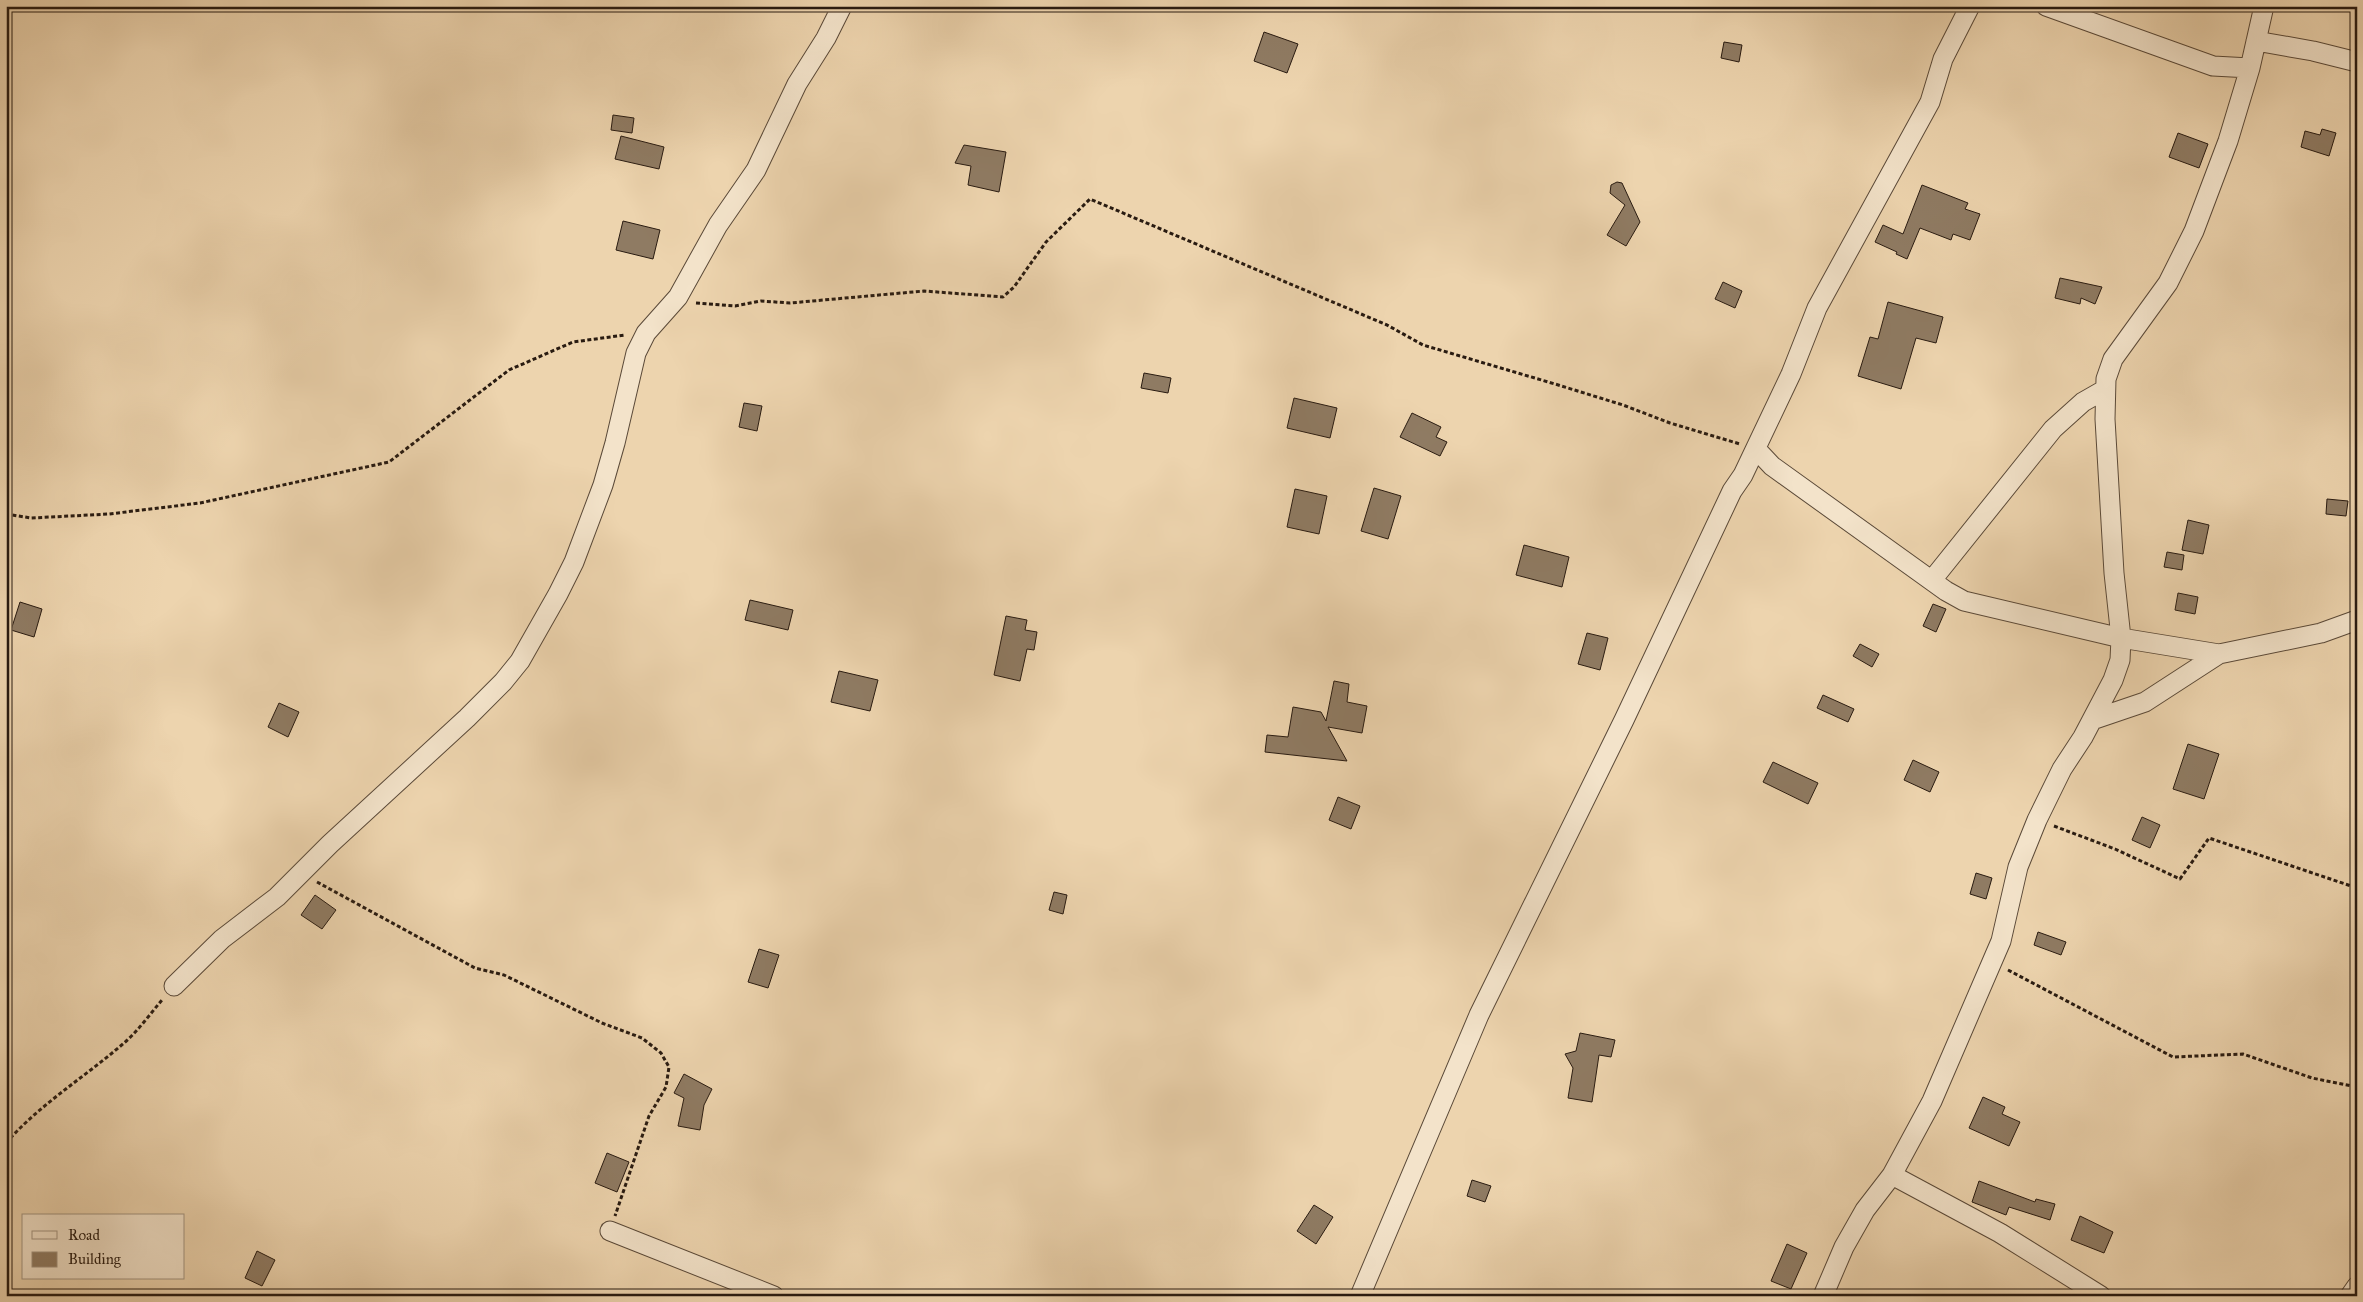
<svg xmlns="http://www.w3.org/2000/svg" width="2363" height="1302" font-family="'IM FELL Great Primer',serif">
	<rect width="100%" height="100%" fill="#edd4ae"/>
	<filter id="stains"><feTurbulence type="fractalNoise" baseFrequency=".004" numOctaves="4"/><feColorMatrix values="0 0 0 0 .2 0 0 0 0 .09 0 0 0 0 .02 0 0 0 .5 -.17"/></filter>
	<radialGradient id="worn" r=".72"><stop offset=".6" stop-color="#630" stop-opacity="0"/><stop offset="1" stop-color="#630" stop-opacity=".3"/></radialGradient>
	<!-- building -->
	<path fill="#8f7b63" stroke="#291b11" d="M1264,32L1298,44L1287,73L1254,61Z
		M1724,42L1742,45L1739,62L1721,58Z
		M613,115L634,118L632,133L611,130Z
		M2322,129L2336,133L2329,156L2301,147L2305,131L2320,135Z
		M2178,133L2208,144L2199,168L2169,157Z
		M621,136L664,147L659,169L615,159Z
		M964,145L1006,152L999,192L968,185L971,166L955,163Z
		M1617,182L1622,183L1640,222L1626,246L1607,235L1625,205L1610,193L1611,185Z
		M1922,185L1968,203L1965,209L1980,214L1970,240L1953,234L1951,240L1920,228L1907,259L1896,254L1897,252L1875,242L1883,225L1903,234Z
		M623,221L660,230L653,259L616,250Z
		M2060,278L2102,287L2095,304L2081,298L2080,304L2055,298Z
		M1723,282L1742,291L1735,308L1715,299Z
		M1888,302L1943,317L1936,343L1916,338L1901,389L1858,376L1870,337L1878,339Z
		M1144,373L1171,378L1168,393L1141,388Z
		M1294,398L1337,408L1330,438L1287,428Z
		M744,403L762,406L757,431L739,427Z
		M1412,413L1441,427L1436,437L1447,442L1440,456L1400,437Z
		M1374,488L1401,496L1388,539L1361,531Z
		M1295,489L1327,496L1319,534L1287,527Z
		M2327,499L2348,501L2346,516L2326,514Z
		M2188,520L2209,525L2203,554L2182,550Z
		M1524,545L1569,557L1562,587L1516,575Z
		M2167,552L2184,555L2182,570L2164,567Z
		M2178,593L2198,597L2195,614L2175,610Z
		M750,600L793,610L788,630L745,620Z
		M20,602L42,609L34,637L11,630Z
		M1933,604L1946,609L1936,632L1923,626Z
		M1006,616L1027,620L1025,630L1037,632L1034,650L1027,649L1020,681L994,675Z
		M1587,633L1608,638L1600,670L1578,664Z
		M1860,644L1879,654L1872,667L1853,656Z
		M839,671L878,680L870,711L831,702Z
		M1334,681L1349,684L1347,702L1367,706L1362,733L1328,727L1347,761L1265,752L1267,735L1288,737L1293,707L1321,712L1326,721Z
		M1823,695L1854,709L1848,722L1817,708Z
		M279,703L299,712L288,737L268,727Z
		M2188,744L2219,754L2204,799L2173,789Z
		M1913,760L1939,772L1930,792L1904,780Z
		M1773,762L1818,783L1808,804L1763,782Z
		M1338,797L1360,806L1351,829L1329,820Z
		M2142,817L2160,825L2150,848L2132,840Z
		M1976,873L1992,878L1986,899L1970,894Z
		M1054,892L1067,895L1063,914L1049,910Z
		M315,895L336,910L322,929L301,915Z
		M2038,932L2066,942L2061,955L2034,945Z
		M759,949L779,955L768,988L748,982Z
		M1580,1033L1615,1040L1611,1057L1599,1055L1592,1102L1568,1098L1573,1068L1565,1054L1576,1051Z
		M684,1074L712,1089L704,1105L700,1130L678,1126L684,1098L674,1093Z
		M1983,1097L2005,1107L2002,1114L2020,1122L2009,1146L1969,1128Z
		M607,1153L629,1162L617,1192L595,1183Z
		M1472,1180L1491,1186L1485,1202L1467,1196Z
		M1979,1181L2035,1202L2036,1199L2055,1204L2050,1220L2009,1207L2006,1215L1972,1202Z
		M1314,1205L1333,1217L1316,1244L1297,1231Z
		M2080,1216L2113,1232L2104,1253L2071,1240Z
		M1787,1244L1807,1253L1791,1289L1771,1281Z
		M257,1251L275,1260L262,1286L245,1278Z"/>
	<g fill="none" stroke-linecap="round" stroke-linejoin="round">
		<!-- street casing -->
		<g stroke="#5a4938" stroke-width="21">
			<path id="street" d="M2046,6L2213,66L2250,68
				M2256,41L2313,51L2357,62
				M1756,449L1772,466L1946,591L1964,601L2121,638L2219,654
				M1932,580L2053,429L2083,402L2104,390
				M2092,720L2145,702L2219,654L2321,633L2357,620
				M174,986L222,939L277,897L330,844L467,718L503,682L520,661L558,594L574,562L603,485L615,443L636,353L646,333L678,297L718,225L756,170L797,84L826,38L842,6
				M1892,1175L2000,1233L2101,1296
				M610,1231L774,1296
				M1360,1296L1479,1015L1624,720L1732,491L1743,475L1791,374L1817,308L1930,102L1943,59L1970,6
				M1823,1296L1844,1247L1865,1210L1892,1175L1932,1101L2001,941L2018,867L2037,820L2062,769L2083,737L2113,680L2120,660L2121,638L2114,573L2105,419L2106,379L2113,359L2168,283L2194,231L2228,141L2250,68L2264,6
				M2350,1296L2357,1286"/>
		</g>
		<!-- path -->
		<path stroke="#291b11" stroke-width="3" stroke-dasharray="4 2.5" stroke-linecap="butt" d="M696,303L735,306L761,301L790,303L924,291L1003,297L1014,287L1046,242L1090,199L1387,325L1423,345L1555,384L1623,405L1670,423L1740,444
			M6,514L31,518L109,514L200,503L389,462L509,370L573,342L625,335
			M2054,826L2115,849L2180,879L2209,838L2357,888
			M317,882L475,968L504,975L602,1023L642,1038L661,1053L669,1067L666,1087L649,1116L615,1216
			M2008,970L2173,1057L2243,1054L2312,1078L2357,1087
			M6,1143C40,1104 85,1077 124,1043C138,1031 150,1014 162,1000"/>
		<!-- street -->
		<use href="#street" stroke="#f3e3ca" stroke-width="19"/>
	</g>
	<!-- margin -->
	<rect width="2363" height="1302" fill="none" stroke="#edd4ae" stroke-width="25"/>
	<rect x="8" y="8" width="2348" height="1287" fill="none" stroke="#291b11" stroke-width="2.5"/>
	<rect x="12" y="12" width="2338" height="1277" fill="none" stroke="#291b11"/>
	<!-- legend -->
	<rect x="22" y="1214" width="162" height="65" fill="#f3e3ca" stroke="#a29380"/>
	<rect x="32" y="1231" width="25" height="8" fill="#f3e3ca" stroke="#a29380"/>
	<text x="68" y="1240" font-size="15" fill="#291b11">Road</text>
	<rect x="32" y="1252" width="25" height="15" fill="#8f7b63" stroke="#a29380"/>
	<text x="68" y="1264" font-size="15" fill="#291b11">Building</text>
	<rect width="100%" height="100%" filter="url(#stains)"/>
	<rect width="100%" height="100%" fill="url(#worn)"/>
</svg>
